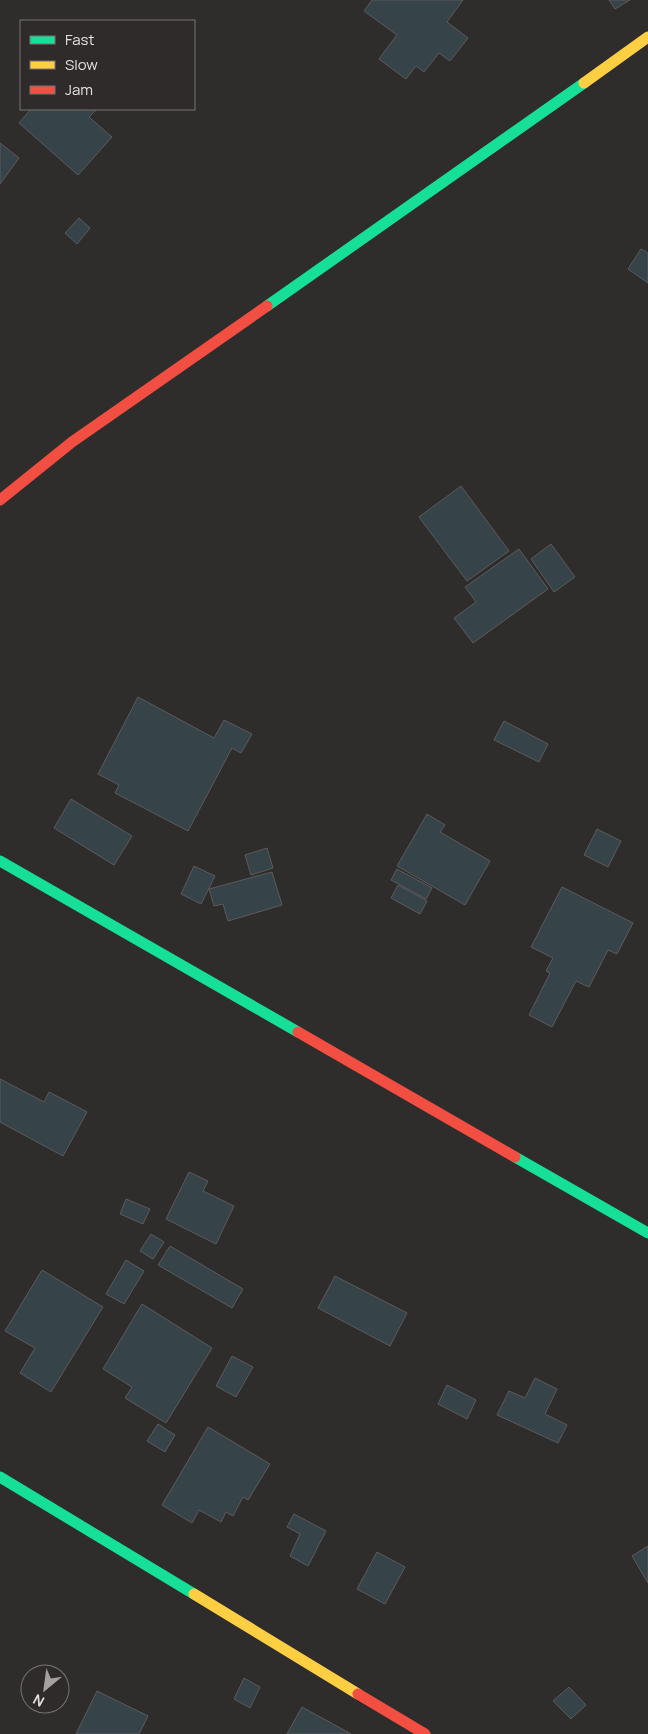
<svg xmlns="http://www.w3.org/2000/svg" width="648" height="1734" font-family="Manrope,sans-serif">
	<rect width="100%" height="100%" fill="#2f2c2c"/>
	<!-- building -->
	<path fill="#364349" stroke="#5c5b5c" d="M372,0H463L447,22L468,38L450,61L439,53L424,72L416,66L406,79L379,59L397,35L364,11Z
		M609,0H630L615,9Z
		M31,109H97L89,117L112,137L78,175L19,123Z
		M0,143L19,158L0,184Z
		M79,218L90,228L77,244L65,233Z
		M641,249L648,253V283L628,269Z
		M461,486L509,551L467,581L419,517Z
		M551,544L575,577L554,592L531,559Z
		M519,549L548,589L473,643L454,618L476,602L465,587Z
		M138,697L214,738L224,720L252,734L241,753L232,748L188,831L115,793L119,785L98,774Z
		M504,721L548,744L539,762L494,740Z
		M71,799L132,836L114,865L54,828Z
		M427,814L445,825L440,832L490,861L465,905L397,866Z
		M597,829L621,841L608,867L584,855Z
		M267,848L273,868L251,875L245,855Z
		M194,866L215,876L201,904L181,894Z
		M397,869L432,888L426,899L391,880Z
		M272,872L282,905L228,921L223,904L214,906L209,889Z
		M398,885L427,901L420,914L391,898Z
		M562,887L633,923L617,954L608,950L589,987L576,981L552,1027L529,1015L550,973L546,971L553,958L531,947Z
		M0,1079L44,1102L49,1092L87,1112L63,1156L0,1122Z
		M189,1172L208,1181L203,1191L234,1206L216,1244L166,1219Z
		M126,1199L150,1209L143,1224L120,1214Z
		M151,1234L164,1242L153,1259L140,1251Z
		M170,1246L243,1289L232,1308L158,1265Z
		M126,1260L144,1271L124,1304L106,1294Z
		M42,1270L103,1307L51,1392L20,1373L35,1348L5,1331Z
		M335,1276L407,1313L390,1346L318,1308Z
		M142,1304L212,1348L166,1423L125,1398L132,1387L103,1369Z
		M232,1356L253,1367L236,1397L216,1386Z
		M535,1378L557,1389L545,1414L567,1425L558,1443L497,1415L509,1391L525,1398Z
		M447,1385L476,1400L467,1419L438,1404Z
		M158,1424L175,1435L165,1452L147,1441Z
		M208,1427L270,1464L248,1500L243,1497L233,1516L226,1512L221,1522L199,1510L192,1523L162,1505Z
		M294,1514L326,1531L308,1566L290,1556L300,1534L287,1527Z
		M648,1546V1583L632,1556Z
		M377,1552L405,1567L385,1604L357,1589Z
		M244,1678L260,1687L250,1708L234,1699Z
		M569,1687L586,1705L571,1719L553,1701Z
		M97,1691L148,1716L139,1734H76Z
		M302,1707L351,1734H287Z"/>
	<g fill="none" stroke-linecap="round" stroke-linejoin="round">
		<!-- fast -->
		<path stroke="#16e098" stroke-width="11" d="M267,306L584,83
			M0,861L298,1032
			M515,1157L648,1233
			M0,1477L194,1594"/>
		<!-- slow -->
		<path stroke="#ffcf43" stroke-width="11" d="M584,83L648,37
			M194,1594L358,1694"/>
		<!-- jam -->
		<path stroke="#f24e42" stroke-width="11" d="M0,500L72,442L267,306
			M298,1032L515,1157
			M358,1694L425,1734"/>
	</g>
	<!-- legend -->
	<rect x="20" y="20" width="175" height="90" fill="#302b2b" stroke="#787373"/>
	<rect x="30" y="36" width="25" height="8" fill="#16e098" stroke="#787373"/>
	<text x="65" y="45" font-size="15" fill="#e4e0e0">Fast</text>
	<rect x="30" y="61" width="25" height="8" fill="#ffcf43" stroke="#787373"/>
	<text x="65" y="70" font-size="15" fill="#e4e0e0">Slow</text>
	<rect x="30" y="86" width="25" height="8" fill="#f24e42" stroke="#787373"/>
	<text x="65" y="95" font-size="15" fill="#e4e0e0">Jam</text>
	<!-- north arrow -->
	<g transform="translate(45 1689) rotate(209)"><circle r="24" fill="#302b2b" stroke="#787373"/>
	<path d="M0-4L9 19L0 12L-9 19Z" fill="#a5a1a1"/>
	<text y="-8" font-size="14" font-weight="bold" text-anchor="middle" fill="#e4e0e0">N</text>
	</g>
</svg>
